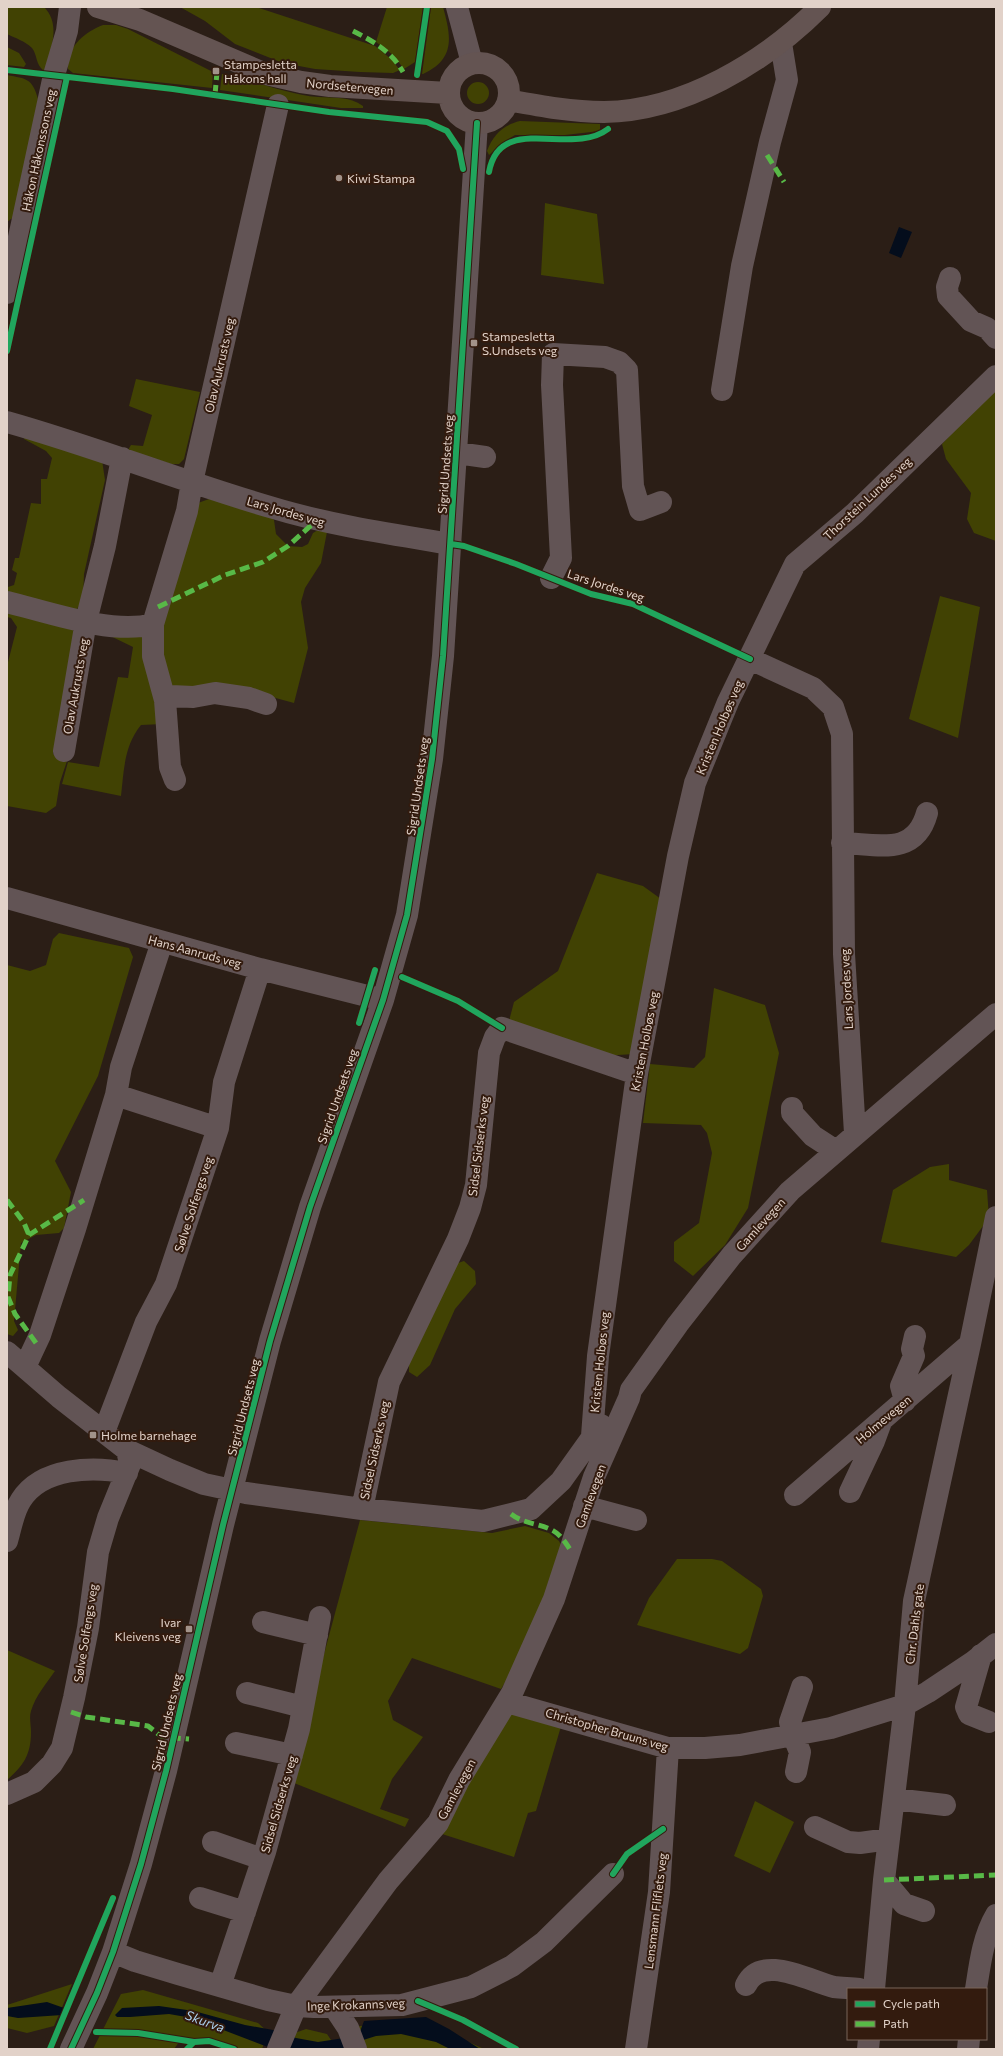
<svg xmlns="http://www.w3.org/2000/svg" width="1003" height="2056" font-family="Commissioner,sans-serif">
	<rect width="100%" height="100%" fill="#2b1e16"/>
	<!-- green -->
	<path fill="#414203" d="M7,7H44C61,24 51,48 46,69L43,70C36,65 37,54 32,48C25,41 15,38 7,34Z
		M180,7H256L375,46L391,59L400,70L393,73L360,72L315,69L283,63L235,44L205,21Z
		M387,7H423L415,62L404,69L393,55L376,42Z
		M431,7H443C451,36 456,59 423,74H422Z
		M103,25H116L128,29L213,72L212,88L73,73L68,69C66,47 85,32 103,25Z
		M7,47L19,53L26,64L24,67L7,65Z
		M222,74C255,80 285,94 318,97C334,98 349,96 363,106V108H341L220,90Z
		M7,75C27,79 32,78 38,99L15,216L7,222Z
		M467 93a11 11 0 1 1 22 0a11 11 0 1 1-22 0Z
		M520,121L600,124V131L565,135H515L505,141L489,155L487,151C493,135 503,125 520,121Z
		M545,203L597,214L604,284L541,275Z
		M136,379L200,392L184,459L179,464H171L128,450L131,445L143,446L152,415L129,406Z
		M996,387V541L974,533L967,519L971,493L946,459L942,444Z
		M25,434L102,460L105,480L84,574L83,599L77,609L70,610L7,592L8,587L14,585L17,573L12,570L15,558H19L31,503L41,504V479H47L52,458L46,451L24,439Z
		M209,499L268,515L274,520L276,534L288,546L302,547L308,544L313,533L318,530L327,532L321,563L305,588L301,602L308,648L294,703L272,697L177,691L161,672L157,641L198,503Z
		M940,596L980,607L958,738L909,719Z
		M7,609L71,624L77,641L53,754L67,761L60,782L56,806L46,813L7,806V666L17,627L11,618L7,617Z
		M96,629L142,635L163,724L141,725C124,746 124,770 121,796L62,784L68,762L99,767L118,677L128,678L133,647Z
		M597,873L643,886L661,899L634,1054L602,1056L509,1021L514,1002L558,971Z
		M59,933L129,948L133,957L98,1076L55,1161L71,1192L64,1228L59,1233L36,1235L21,1243L14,1321L18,1330L13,1336L7,1334V965L30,971L46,965L53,939Z
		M714,988L765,1005L779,1053L748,1208L725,1245L693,1276L674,1261V1242L699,1223L712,1153L707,1133L701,1125L643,1123L650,1064L694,1068L705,1057Z
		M949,1164V1180L987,1190L989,1218L969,1245L956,1257L881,1242L893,1190L930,1167Z
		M464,1261L475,1271L476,1284L455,1309L430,1365L417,1377L409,1372V1354L452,1265Z
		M360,1520L492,1533L525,1526L549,1533L559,1541L563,1549L519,1659L501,1689L412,1658L388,1701L393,1720L423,1737L392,1779L380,1809L409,1819L405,1827L294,1783L319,1673Z
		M677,1559H712L722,1561L761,1589L763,1596L748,1648L740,1654L637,1625L649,1598Z
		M7,1650L55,1671C46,1684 36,1695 31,1711C29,1717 31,1725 31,1732C31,1755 23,1766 7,1780Z
		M521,1710L562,1723L536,1811L528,1813L514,1857L442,1834L457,1798L507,1716Z
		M755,1801L794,1822L770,1873L734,1856Z
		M72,1984L54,2026L27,2033L7,2028V2005Z
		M143,1990L258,2023L268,2032L262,2049H233L182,2038L174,2049H93L121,1994Z
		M402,2023L438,2028L484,2049H361L354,2029L360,2026Z
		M306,2029L327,2034L337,2049H284L289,2035Z"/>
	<!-- water -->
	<path fill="#040d1c" d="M899,227L912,232L901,258L889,253Z
		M47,2002L64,2008L62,2015L18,2018L7,2016V2008Z
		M159,2006L194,2011L245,2025L273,2030L296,2038L318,2042L344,2038V2049H273L192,2018L169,2014L130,2017H117L115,2015L122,2008Z
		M426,2017L449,2029L480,2049H450L436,2042L401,2034L376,2036L360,2041L358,2037L364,2021Z"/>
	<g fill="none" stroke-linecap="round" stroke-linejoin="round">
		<!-- minor -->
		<path stroke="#625455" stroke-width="22" d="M457,7L472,63
			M950,278L947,287L948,296L971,321L987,328L996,338
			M7,293L54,75L67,31L70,7
			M722,390L742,266L770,142L787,80L781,43
			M7,422C96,447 181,481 270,507C329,525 390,534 451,544
			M457,453L485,457
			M551,578L561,558L552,385L553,354L605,357L619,362L627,370L633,486L640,510L661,502
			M7,602C48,612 112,635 153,624
			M750,659L813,688L833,707L842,734L844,954L855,1133
			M165,700L153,656V624L187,511L192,482L278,105
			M64,751L86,621L105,546L122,458
			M175,780L170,767L165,700L171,696L193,697L215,693L249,698L266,704
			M842,843C877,844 915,857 927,813
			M7,898L260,969L383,1000
			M116,1095L218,1128
			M792,1108V1113L813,1136L836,1151
			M7,1352L59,1397L127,1450L170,1470L204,1484L246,1493L362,1509L483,1521L531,1509L561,1481L601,1425
			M25,1367L40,1335L75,1229L116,1095L121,1067L162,942
			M905,1401L901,1386L914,1356L912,1349L915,1336
			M104,1432L146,1322L166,1284L218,1128L224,1082L260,969
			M592,1436L598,1356L637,1074L678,856L695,783L728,702L795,564L855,513L996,376
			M850,1492L874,1441L881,1422
			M795,1495L970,1344
			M584,1506L636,1520
			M362,1509L389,1382L458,1239L470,1208L476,1185L489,1053L495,1037L502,1028L637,1074
			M7,1541C11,1528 13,1512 21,1500C42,1467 93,1466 127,1473
			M263,1622L317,1635
			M981,1655L966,1707L969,1714L989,1722
			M247,1693L303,1707
			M507,1702L668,1748H705L740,1745L831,1728L905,1705L928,1692L973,1662L996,1644
			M236,1743L292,1755
			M796,1772L800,1752L793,1735L790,1722L802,1687
			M7,1794L34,1782L52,1764L62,1748L74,1698L88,1628L98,1552L108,1518L130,1464L127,1450
			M894,1799L945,1805
			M815,1827L848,1842L860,1843L889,1839
			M213,1842L262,1859
			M884,1880L904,1904L924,1911
			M200,1898L245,1912
			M113,1952L135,1961L178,1974L268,2000L296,2006L314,2007L402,2005L471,1987L512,1966L544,1942L613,1874
			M746,1985C761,1953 809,1981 834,1987C842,1988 851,1988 859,1989
			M220,1986L265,1852L299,1729L320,1617
			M874,1989L884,1880L905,1705L914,1601L970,1344L996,1217
			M976,1989C980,1963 983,1937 996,1915
			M334,2007L348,2028L356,2049
			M71,2049L97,1993L113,1952L141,1864L166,1771L223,1525L270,1341L310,1207L383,1000L407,915L432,759L443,656L477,123
			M278,2049L296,2006L388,1881L438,1823L459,1780L512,1693L554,1599L594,1477L629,1398L631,1390L678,1324L732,1255L790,1191L996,1014
			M636,2049L659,1892L668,1748
			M868,2049L869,2039
			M968,2049L969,2039"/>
		<!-- major -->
		<path stroke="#645452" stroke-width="22" d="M98,7L140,20L266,74L301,82L330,86L448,93
			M449 93a30 30 0 1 1 60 0a30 30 0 1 1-60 0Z
			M508,100C540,106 571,112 604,112C684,111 765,62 820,7"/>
		<!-- quiet -->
		<path stroke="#58b947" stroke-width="5" stroke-dasharray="10 5" stroke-linecap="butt" d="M353,31C373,41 392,52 403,72
			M215,95L217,72
			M767,155L784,182
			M158,607L225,575L263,562L288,546L317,520
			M7,1200L24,1223L29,1235
			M36,1343L15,1314L8,1297L10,1275L29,1235L84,1200
			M511,1514C524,1524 538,1523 552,1530C560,1534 566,1543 571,1551
			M71,1712L86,1717L148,1726L162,1737L189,1739
			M884,1880L996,1875"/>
		<!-- cycleway casing -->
		<g stroke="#331b0e" stroke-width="8">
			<path id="cycleway" d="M7,70L173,89L329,112L427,122L447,131L459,149L463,169
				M417,75L427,7
				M489,172C500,112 572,157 608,129
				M7,351L67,77
				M451,544L464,546L516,564L591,594L633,604L750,659
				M402,977L458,1001L502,1028
				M359,1023L375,970
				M613,1874L627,1854L663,1829
				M418,2001L463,2020L516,2049
				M96,2032L138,2033L194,2042
				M50,2049L113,1898
				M71,2049L97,1993L113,1952L141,1864L166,1771L223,1525L270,1341L310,1207L383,1000L407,915L432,759L443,656L477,123
				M187,2049L194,2042L209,2041L234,2049"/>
		</g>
		<!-- cycleway -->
		<use href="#cycleway" stroke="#20a55d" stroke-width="6"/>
	</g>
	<!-- markers -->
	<g fill="#a2938a" stroke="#331b0e" stroke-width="1.5">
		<rect x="212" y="67" width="8" height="8" rx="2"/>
		<circle cx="339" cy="178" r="4"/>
		<rect x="470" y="339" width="8" height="8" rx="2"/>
		<rect x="89" y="1431" width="8" height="8" rx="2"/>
		<rect x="185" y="1625" width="8" height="8" rx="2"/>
	</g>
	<g text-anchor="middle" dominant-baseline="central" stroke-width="4" stroke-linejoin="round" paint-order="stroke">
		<!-- poi labels -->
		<g font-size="12" fill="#e2d2c9" stroke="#331b0e" text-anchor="start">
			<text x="224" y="64">Stampesletta<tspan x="224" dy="14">Håkons hall</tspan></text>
			<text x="347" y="178">Kiwi Stampa</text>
			<text x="482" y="336">Stampesletta<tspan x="482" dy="14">S.Undsets veg</tspan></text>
			<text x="101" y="1435">Holme barnehage</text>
			<text x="181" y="1622" text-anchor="end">Ivar<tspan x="181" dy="14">Kleivens veg</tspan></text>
		</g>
		<!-- street labels -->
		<g font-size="12" fill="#e2d2c9" stroke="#331b0e">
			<text transform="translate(350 86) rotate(5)">Nordsetervegen</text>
			<text transform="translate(38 150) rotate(-78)">Håkon Håkonssons veg</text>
			<text transform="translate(219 365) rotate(-77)">Olav Aukrusts veg</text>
			<text transform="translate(445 464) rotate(-86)">Sigrid Undsets veg</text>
			<text transform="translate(867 498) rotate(-43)">Thorstein Lundes veg</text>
			<text transform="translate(286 511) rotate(16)">Lars Jordes veg</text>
			<text transform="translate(606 585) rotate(18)">Lars Jordes veg</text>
			<text transform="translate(75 686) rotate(-80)">Olav Aukrusts veg</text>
			<text transform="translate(719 727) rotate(-67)">Kristen Holbøs veg</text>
			<text transform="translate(417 786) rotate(-82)">Sigrid Undsets veg</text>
			<text transform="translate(195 951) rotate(15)">Hans Aanruds veg</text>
			<text transform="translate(846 989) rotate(-93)">Lars Jordes veg</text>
			<text transform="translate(644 1041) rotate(-79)">Kristen Holbøs veg</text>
			<text transform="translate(337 1096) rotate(-71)">Sigrid Undsets veg</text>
			<text transform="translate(478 1146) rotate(-83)">Sidsel Sidserks veg</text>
			<text transform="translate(193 1204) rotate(-72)">Sølve Solfengs veg</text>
			<text transform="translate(760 1224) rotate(-48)">Gamlevegen</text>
			<text transform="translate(599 1362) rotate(-84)">Kristen Holbøs veg</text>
			<text transform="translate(243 1407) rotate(-76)">Sigrid Undsets veg</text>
			<text transform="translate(883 1419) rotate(-40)">Holmevegen</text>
			<text transform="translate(374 1450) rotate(-78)">Sidsel Sidserks veg</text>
			<text transform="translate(590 1496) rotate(-70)">Gamlevegen</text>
			<text transform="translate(914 1624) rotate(-83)">Chr. Dahls gate</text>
			<text transform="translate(85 1633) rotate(-81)">Sølve Solfengs veg</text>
			<text transform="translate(166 1722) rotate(-77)">Sigrid Undsets veg</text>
			<text transform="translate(607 1729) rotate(16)">Christopher Bruuns veg</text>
			<text transform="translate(456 1789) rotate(-62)">Gamlevegen</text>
			<text transform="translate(278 1804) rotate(-74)">Sidsel Sidserks veg</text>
			<text transform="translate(655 1911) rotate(-83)">Lensmann Fliflets veg</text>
			<text transform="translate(356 2004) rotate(-2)">Inge Krokanns veg</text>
		</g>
		<!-- water labels -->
		<g font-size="13" font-style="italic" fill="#aed3f3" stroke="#331b0e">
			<text transform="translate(205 2021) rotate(20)">Skurva</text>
		</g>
	</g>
	<!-- border -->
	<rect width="1003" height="2056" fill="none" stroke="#e2d2c9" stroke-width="16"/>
	<!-- legend -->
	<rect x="847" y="1988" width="140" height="52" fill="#331b0e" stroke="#796459"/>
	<rect x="855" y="2001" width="20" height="6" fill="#20a55d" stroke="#796459"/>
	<text x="883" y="2008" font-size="12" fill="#e2d2c9">Cycle path</text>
	<rect x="855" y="2021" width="20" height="6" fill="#58b947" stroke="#796459"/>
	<text x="883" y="2028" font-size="12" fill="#e2d2c9">Path</text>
</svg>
